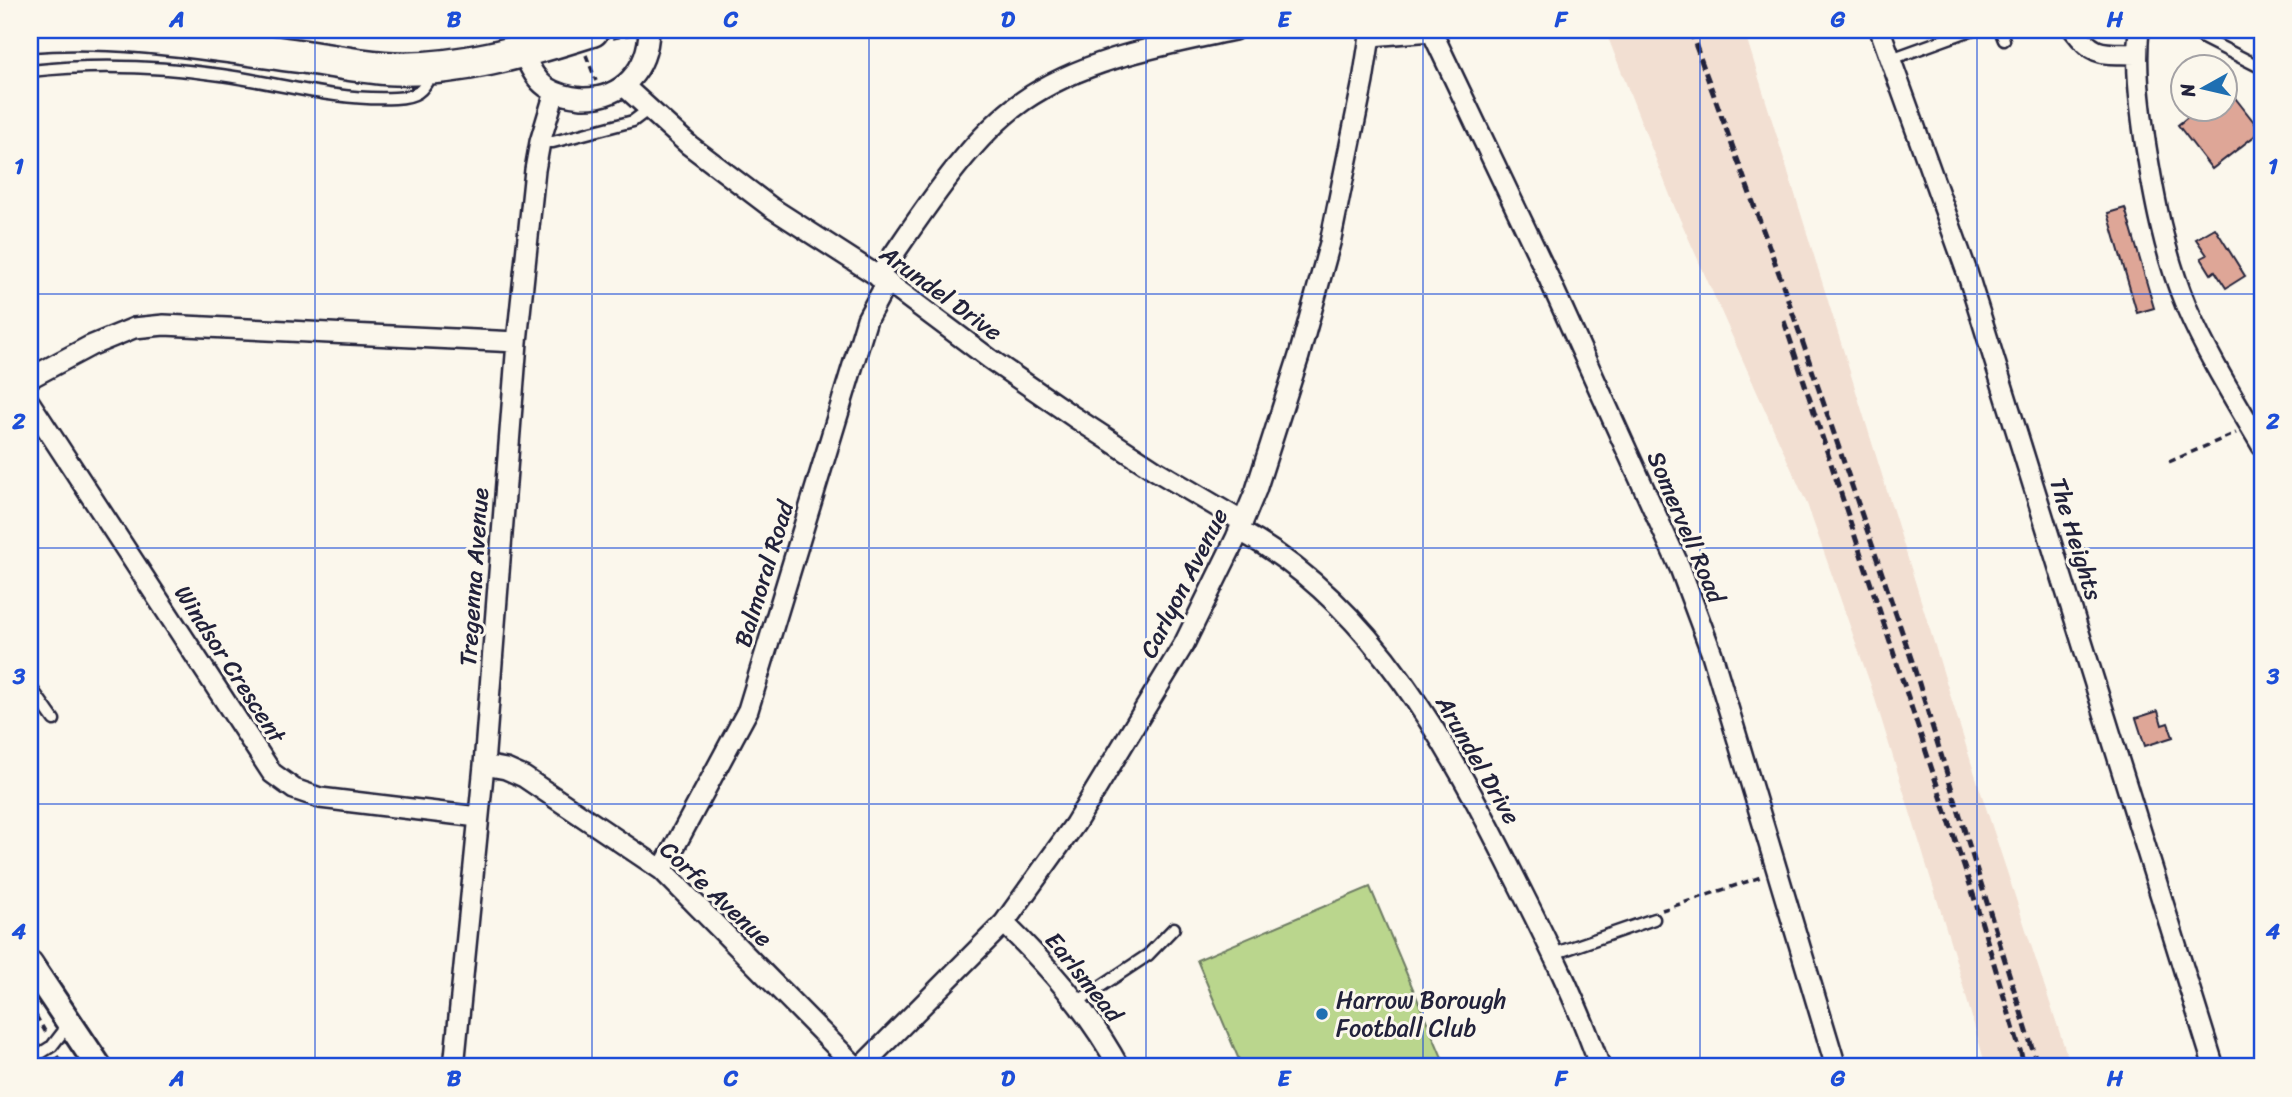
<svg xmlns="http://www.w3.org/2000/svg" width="2292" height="1097" font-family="Sriracha,sans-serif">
	<rect width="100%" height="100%" fill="#fbf7ec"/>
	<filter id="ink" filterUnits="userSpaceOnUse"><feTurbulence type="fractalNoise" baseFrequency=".0143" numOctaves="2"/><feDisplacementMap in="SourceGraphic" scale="14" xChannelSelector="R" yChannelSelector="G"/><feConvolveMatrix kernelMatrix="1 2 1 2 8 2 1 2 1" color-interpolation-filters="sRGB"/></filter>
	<g filter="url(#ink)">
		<!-- built -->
		<path fill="#f2dfd2" d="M1605,30H1744L1971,762L2071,1067H1986L1954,954L1871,686L1807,504L1675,208Z
			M30,1033L51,1067H30Z"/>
		<!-- green -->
		<path fill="#bad68d" stroke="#6e7c64" stroke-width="2" d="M1370,887L1446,1067H1242L1197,960Z"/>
		<!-- building -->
		<path fill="#dea697" stroke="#22223b" stroke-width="2" d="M2225,85L2261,131L2212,169L2178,125L2199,108H2225Z
			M2125,208L2154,308L2137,313L2108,213Z
			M2215,228L2245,276L2226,288L2215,271L2211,274L2201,258L2207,255L2196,239Z
			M2158,711L2162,725L2168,723L2173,737L2145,746L2136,718Z"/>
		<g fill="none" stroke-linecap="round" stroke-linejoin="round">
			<!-- service casing -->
			<g stroke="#22223b" stroke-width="15">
				<path id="service" d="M2000,30L2004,40
					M2193,30L2203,38L2262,68
					M1891,59L1971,30
					M30,71C93,64 158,66 221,75C279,83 336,101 395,98C416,97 423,92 431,74
					M540,142H553L633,121L649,109
					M30,686L54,720
					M1553,954L1654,919
					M1077,1002L1148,955L1174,928
					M30,1060L52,1046L69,1024"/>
			</g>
			<!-- minor casing -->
			<g stroke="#22223b" stroke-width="24">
				<path id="minor" d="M1431,30L1546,272L1680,568L1712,654L1836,1067
					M1880,30L1967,272L2214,1067
					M2074,30C2095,58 2103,53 2136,54
					M2139,30C2135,67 2140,104 2145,141C2154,197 2164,253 2186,306C2207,355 2235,400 2262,446
					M1371,36L1432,31
					M522,52C529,65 534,78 546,87C557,94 570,97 582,98C623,99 648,69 649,30
					M624,86L689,145L772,208L887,282L990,359L1074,417L1155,470L1243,522
					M878,277C918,220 967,140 1023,101C1083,59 1164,45 1234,30
					M30,378L90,346L134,328L164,325L517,342
					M30,403L272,773L294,789L320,798L478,817
					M1240,531C1372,603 1448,744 1513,874C1545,937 1577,1001 1600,1067
					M484,765L506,769L524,777L662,870L856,1067
					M662,870L748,710L867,319L887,282
					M1004,923C1049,967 1089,1012 1119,1067
					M454,1067L484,765L517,342L535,170L540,142L555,92
					M861,1067L1004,923L1075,824L1184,644L1236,538L1256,490L1299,356L1330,243L1363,81L1371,30"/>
			</g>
			<!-- tertiary casing -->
			<g stroke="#22223b" stroke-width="30">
				<path id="tertiary" d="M30,964L99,1067"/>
			</g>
			<!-- primary casing -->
			<g stroke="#22223b" stroke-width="37">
				<path id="primary" d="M30,35C119,28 211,44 299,56C327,60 356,66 384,68C454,73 526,51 592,30"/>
			</g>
			<!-- path -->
			<path stroke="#22223b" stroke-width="3.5" stroke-dasharray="7 5" stroke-linecap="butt" d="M613,38L632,34
				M586,55L596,81
				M2169,462L2236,433
				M1662,910L1761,877
				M30,1005L46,1033
				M57,1056L64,1067"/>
			<!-- service -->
			<use href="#service" stroke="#fbf7ec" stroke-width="10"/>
			<!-- minor -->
			<use href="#minor" stroke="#fbf7ec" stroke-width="19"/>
			<!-- tertiary -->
			<use href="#tertiary" stroke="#fbf7ec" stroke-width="24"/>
			<!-- primary -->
			<use href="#primary" stroke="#fbf7ec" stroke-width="32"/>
			<!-- rail -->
			<path stroke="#22223b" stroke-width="5" stroke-dasharray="10 5" stroke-linecap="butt" d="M1690,30L1781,279L1912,661L2038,1067
				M1784,321L1974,897L2025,1067"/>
		</g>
	</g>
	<!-- grid -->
	<path fill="none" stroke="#1d4ed8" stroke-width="2" stroke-opacity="0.55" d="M315,30V1067M592,30V1067M869,30V1067M1146,30V1067M1423,30V1067M1700,30V1067M1977,30V1067M30,294H2262M30,548H2262M30,804H2262"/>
	<!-- markers -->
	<circle fill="#1f6fb2" stroke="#fbf7ec" stroke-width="2.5" cx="1322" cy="1014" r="7"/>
	<g text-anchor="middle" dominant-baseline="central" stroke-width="6" stroke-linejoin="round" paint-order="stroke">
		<!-- street labels -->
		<g font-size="24" fill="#22223b" stroke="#fbf7ec">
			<text transform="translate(941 293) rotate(36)">Arundel Drive</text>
			<text transform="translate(1686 527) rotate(67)">Somervell Road</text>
			<text transform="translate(2076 539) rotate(73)">The Heights</text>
			<text transform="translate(764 574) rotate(-73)">Balmoral Road</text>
			<text transform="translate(474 577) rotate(-86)">Tregenna Avenue</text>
			<text transform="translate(1184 583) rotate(-63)">Carlyon Avenue</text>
			<text transform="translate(230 664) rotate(57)">Windsor Crescent</text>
			<text transform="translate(1478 760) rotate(60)">Arundel Drive</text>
			<text transform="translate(716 894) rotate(43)">Corfe Avenue</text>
			<text transform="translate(1084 977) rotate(51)">Earlsmead</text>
		</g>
		<!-- poi labels -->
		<g font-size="24" fill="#22223b" stroke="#fbf7ec" text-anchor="start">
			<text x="1336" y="1000">Harrow Borough<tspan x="1336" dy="28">Football Club</tspan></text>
		</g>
	</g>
	<!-- margin -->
	<rect width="2292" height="1097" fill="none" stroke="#fbf7ec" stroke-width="77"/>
	<!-- north arrow -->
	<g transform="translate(2204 88) rotate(262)"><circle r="33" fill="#fbf7ec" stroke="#a4a2a5" stroke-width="2"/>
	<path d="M0-5L12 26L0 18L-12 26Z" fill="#1f6fb2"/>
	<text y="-10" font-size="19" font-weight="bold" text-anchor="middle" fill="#22223b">N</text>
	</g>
	<rect x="38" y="38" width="2216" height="1020" fill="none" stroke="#1d4ed8" stroke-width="2.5"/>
	<g font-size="23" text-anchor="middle" font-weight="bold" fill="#1d4ed8">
		<text x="177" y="27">A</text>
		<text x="454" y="27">B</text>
		<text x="731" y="27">C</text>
		<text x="1008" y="27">D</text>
		<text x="1284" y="27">E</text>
		<text x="1561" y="27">F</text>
		<text x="1838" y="27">G</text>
		<text x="2115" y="27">H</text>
		<text x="19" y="174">1</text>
		<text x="2273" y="174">1</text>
		<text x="19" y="429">2</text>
		<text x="2273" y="429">2</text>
		<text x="19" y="684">3</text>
		<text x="2273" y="684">3</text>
		<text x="19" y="939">4</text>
		<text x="2273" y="939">4</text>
		<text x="177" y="1086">A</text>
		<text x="454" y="1086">B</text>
		<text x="731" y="1086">C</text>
		<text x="1008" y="1086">D</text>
		<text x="1284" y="1086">E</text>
		<text x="1561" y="1086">F</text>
		<text x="1838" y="1086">G</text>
		<text x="2115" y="1086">H</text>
	</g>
</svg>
